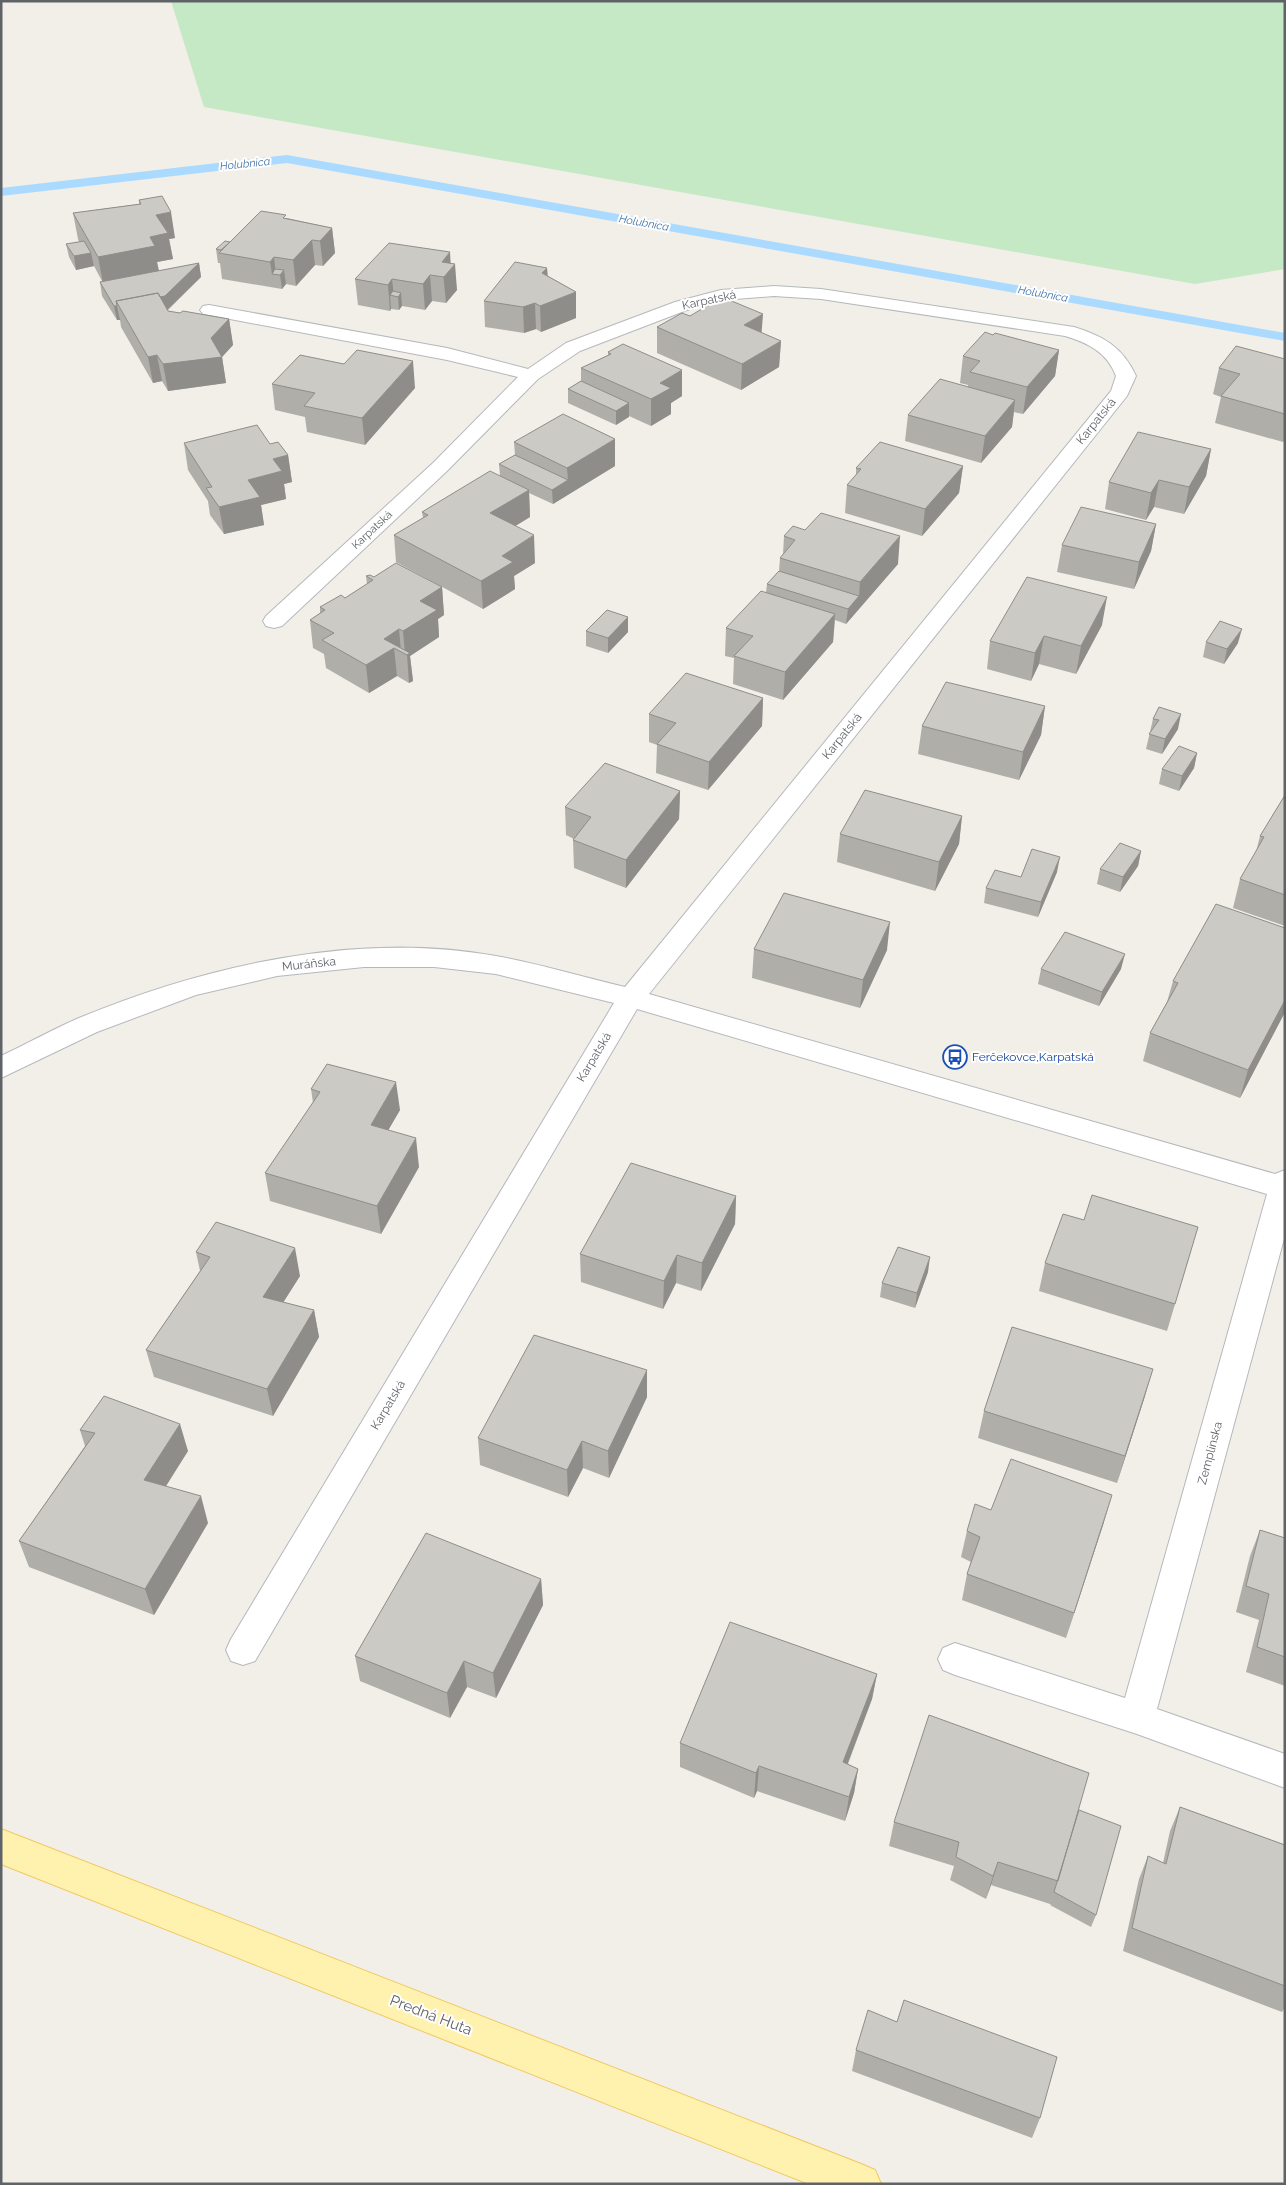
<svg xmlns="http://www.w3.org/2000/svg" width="1286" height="2185" font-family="Raleway,sans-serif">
	<rect width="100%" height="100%" fill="#f1efe8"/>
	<!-- green -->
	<path fill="#c5e8c5" d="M171,1H1285V269L1195,284L204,107Z"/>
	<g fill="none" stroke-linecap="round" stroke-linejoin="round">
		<!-- stream -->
		<path fill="#aadaff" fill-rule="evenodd" d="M287,155L1285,333V341L287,163L1,196V188Z"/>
		<!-- minor casing -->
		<g stroke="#b5b8bc" stroke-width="2">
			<path id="minor" d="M774,286L821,289L1074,327C1103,336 1123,347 1136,376L1127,396L649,994L1275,1174L1285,1170V1235L1157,1709L1285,1754V1788L1137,1734L955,1675L943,1670L938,1659L943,1648L955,1643L1125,1698L1267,1194L637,1009L255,1661L243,1665L231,1661L226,1650L231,1639L614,1003L496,974L434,967H364L277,976L196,995L97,1032L1,1078V1056C27,1044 53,1029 79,1018C207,965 358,931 496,956C540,964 582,977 625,987L1111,391L1116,376C1107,352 1088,343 1065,336L821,299L774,296L722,300L687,310L580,351L538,379L447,471L282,626L274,628L266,626L263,621L266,616L433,463L518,377L447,360L209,315L203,314L200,310L203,306L209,305L447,348L528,369L566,343L675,302L721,290Z"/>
		</g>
		<!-- major casing -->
		<g stroke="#f2c960" stroke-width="2">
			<path id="major" d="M1,1829L861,2164L875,2170L881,2184H809L1,1864Z"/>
		</g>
		<!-- minor -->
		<use href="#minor" fill="#fff" fill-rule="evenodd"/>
		<!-- major -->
		<use href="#major" fill="#fff2af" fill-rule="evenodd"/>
	</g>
	<!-- wall -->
	<path fill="#afaea9" d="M139,200L175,238L169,239L173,259L157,262L159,271L199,263L201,277L168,310V311L180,313L229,319L233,345L222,357L226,383L168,391L162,381L153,383L121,327L120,320H117L102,296L100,282L102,281L94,266L76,270L69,257L66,244L79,242L78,239L73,213L139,204Z
		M287,218L332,228L335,253L323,266L315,265L296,286L286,284L282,289L222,279L220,263H218L216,249L230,242Z
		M451,263L457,290L446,303L432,301L425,310L402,306L399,310L391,309L390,311L358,305L355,279Z
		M547,268L548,276L576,292V318L541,332L536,329L524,333L485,327L484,301Z
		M690,316L762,333L781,341L779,367L741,390L657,353V327Z
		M1059,350L1055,376L1023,414L1014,412L1012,427L981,463L905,441L908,415L968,387V385L960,383L963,356Z
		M608,352L682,396L671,403V414L651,426L629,416L616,425L568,403V389L581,381V368L608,355Z
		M1285,359V440L1283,442L1215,423L1221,397L1213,394L1219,368Z
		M272,384L415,388L365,445L307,432L305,417L275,410Z
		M514,442L615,466L553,504L529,493L530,517L515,526L535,563L514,576L515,589L483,609L396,562L394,535L423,518L422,512L500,476L499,464L515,455Z
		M184,443L270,444L288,455L292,482L284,484L286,499L261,505L264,525L224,534L210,515L208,501L188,470Z
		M1211,449L1206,476L1184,514L1154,507L1146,520L1105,509L1109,482Z
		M963,466L959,493L922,536L845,513L847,485L856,476V468Z
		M1156,524L1151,551L1134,589L1057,572L1062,545Z
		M784,536L898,564L846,624L835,620L833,642L783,700L733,684L734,658L725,656L726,628L766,592L767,584L779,571L780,558L783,554Z
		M366,576L442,587L444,615L438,619L439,637L410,656L413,681L409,683L397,676L369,693L326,668L324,654L313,648L310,620L320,613V607L345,598L367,584Z
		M628,617V632L608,653L586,646V631Z
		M1102,625L1076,674L1039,664L1031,681L987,669L990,641Z
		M1206,642L1238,643L1224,664L1203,657Z
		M763,698L762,726L708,790L656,773L657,745L649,742V714Z
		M1045,706L1041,735L1019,780L918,754L922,726Z
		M1159,707L1178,729L1162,754L1146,749L1153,719Z
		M1197,753L1194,768L1179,791L1159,784L1162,769Z
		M680,791L679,819L626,888L574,868L573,840L574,839L566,835L565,807Z
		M1285,795V926L1233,908L1240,879L1256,852L1260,836Z
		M962,816L959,844L935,891L837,862L840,834Z
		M1141,851L1138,866L1120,892L1097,884L1100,869Z
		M1057,872L1038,917L984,903L986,888Z
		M1285,928V1012L1240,1098L1143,1061L1150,1033L1167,1002L1173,981Z
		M754,949L887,950L860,1008L752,978Z
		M1041,969H1121L1099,1006L1038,984Z
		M311,1089L400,1110L388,1130L419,1167L381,1234L270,1201L265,1173L313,1103Z
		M736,1196L735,1224L701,1291L676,1283L663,1309L581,1282L580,1254Z
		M1084,1220L1198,1227L1167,1331L1039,1291L1045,1263Z
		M196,1252L300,1276L283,1302L314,1310L319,1337L273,1416L154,1377L146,1350L200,1271Z
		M928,1272L915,1308L880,1297L882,1283Z
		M1145,1396L1117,1483L978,1438L984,1411Z
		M647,1397L609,1478L583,1468L568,1497L480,1465L478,1438Z
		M80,1430L188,1451L165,1486L208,1523L154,1615L29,1567L19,1541L85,1446Z
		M991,1510L1104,1522L1066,1638L962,1600L967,1574L971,1562L961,1557L967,1531Z
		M1260,1530L1285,1538V1686L1246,1672L1259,1620L1236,1612L1250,1556Z
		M541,1579L543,1605L496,1698L467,1687L450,1718L360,1681L355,1656Z
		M877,1674L872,1699L848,1764L858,1769L854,1793L845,1821L757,1791L754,1798L680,1767V1743Z
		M1180,1807L1285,1845V2007L1282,2012L1123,1951L1139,1879L1148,1856L1163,1863L1170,1831Z
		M1079,1810L1096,1915L1091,1927L1050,1905L1051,1904H1050L991,1885L986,1899L950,1880L954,1866L889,1846L894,1822Z
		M897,2022L1040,2118L1032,2138L852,2071L856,2050Z"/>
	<!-- shaded-wall -->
	<path fill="#8f8d8a" d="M171,212L175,238L169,239L173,259L157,262L159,272L103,283L98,257L150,237L156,215Z
		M332,228L335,253L323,266L320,241Z
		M312,240L315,265L296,286L293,260Z
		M450,252L451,269L455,264L457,290L446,303L442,262Z
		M91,253L94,266L76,270L74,256Z
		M274,257L276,275L272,274L270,262Z
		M199,263L201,277L167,310L119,306Z
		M547,268L548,293L542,273Z
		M284,270L286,284L282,289L280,275Z
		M430,275L432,301L425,310L423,284Z
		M392,279L394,296L390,295L391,309L390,311L388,285Z
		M576,292V318L541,332L540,306Z
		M401,293L402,306L399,310L398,297Z
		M535,303L536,329L524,333L523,307Z
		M114,306H117L120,320H117Z
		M763,314L761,341L744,325Z
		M229,319L233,345L222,357L226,383L168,391L163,364L211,338Z
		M781,341L779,367L741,390L742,364Z
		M1059,350L1055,376L1023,414L1027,387Z
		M157,355L162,381L153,383L148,357Z
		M413,361L415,388L365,445L362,418Z
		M682,370V396L671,403V414L651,426V399L660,383Z
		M1015,400L1012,427L981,463L985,436Z
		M629,403V417L616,425V411Z
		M615,439V466L553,504L552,490L568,480L567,468Z
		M1211,449L1206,476L1184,514L1189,487Z
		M288,455L292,482L284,484L286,499L261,505L264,525L224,534L219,507L248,480L273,459Z
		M963,466L959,493L922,536L925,509Z
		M1159,480L1154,507L1146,520L1151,493Z
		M529,490L530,517L491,541L490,513Z
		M1156,524L1151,551L1134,589L1139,562Z
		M534,535L535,563L514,576L515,589L483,609L481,581L502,556Z
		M900,536L898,564L846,624L848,609L859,596L860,582Z
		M442,587L444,615L438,619L439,637L410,656L413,681L409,683L407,655L405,654L403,631L420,601Z
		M1107,597L1102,625L1076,674L1081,646Z
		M835,614L833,642L783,700L785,672Z
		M628,617V632L608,653V638Z
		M399,629L401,652L394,648L397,676L369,693L366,665L384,639Z
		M1242,629L1238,643L1224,664L1227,649Z
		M1044,636L1039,664L1031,681L1035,653Z
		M763,698L762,726L708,790L709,762Z
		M1045,706L1041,735L1019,780L1023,752Z
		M1181,714L1178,729L1162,754L1165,739Z
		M1197,753L1194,768L1179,791L1182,776Z
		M680,791L679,819L626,888V860Z
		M962,816L959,844L935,891L939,862Z
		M1141,851L1138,866L1120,892L1123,877Z
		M1060,857L1057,872L1038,917L1041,902Z
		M890,922L887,950L860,1008L863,980Z
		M1125,954L1121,969L1099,1006L1102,992Z
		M1285,1000V1012L1240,1098L1248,1070Z
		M396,1082L400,1110L375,1153L371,1125Z
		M416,1138L419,1167L381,1234L377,1206Z
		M736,1196L735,1224L701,1291L702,1263Z
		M295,1248L300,1276L269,1325L263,1297Z
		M677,1255L676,1283L663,1309L664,1281Z
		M930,1257L928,1272L915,1308L917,1293Z
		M314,1310L319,1337L273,1416L267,1389Z
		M1153,1369L1145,1396L1117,1483L1125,1456Z
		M647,1370V1397L609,1478L608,1451Z
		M180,1424L188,1451L153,1507L144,1480Z
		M582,1441L583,1468L568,1497L567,1470Z
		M1112,1495L1104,1522L1066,1638L1074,1613Z
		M201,1496L208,1523L154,1615L145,1589Z
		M541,1579L543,1605L496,1698L493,1673Z
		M464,1661L467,1687L450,1718L447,1693Z
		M877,1674L872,1699L839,1786L843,1762Z
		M759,1766L757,1791L754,1798L756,1773Z
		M858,1769L854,1793L845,1821L849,1797Z
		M998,1862L991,1885L986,1899L993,1876Z"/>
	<!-- building -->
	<path fill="#cccac5" stroke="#8f8d8a" d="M162,196L171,212L156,215L168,233L150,237L155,246L98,257L73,213L141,204L139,200Z
		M261,211L286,215L283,218L332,228L320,241L312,240L293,260L274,257L270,262L219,253Z
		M84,241L91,253L74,256L66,244Z
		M225,241L230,242L221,250L216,249Z
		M389,243L450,252L442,262L455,264L444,277L430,275L423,284L392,279L388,285L355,279Z
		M515,262L547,268L542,273L576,292L540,306L535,303L523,307L484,301Z
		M199,263L165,296L160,297L158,293L116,301L117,306H114L100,282Z
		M275,269L284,270L280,275L272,274Z
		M393,291L401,293L398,297L390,295Z
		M158,293L168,311L180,313L183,311L229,319L211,338L222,357L163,364L157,355L148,357L116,301Z
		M722,297L763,314L744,325L781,341L742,364L657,327L682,313L690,316Z
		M985,332L993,335L995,333L1059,350L1027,387L970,372L980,361L963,356Z
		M623,344L682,370L660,383L671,388L651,399L581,368L611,354L608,352Z
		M1236,346L1285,359V414L1221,396L1240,374L1219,368Z
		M357,350L413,361L362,418L304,406L315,393L272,384L300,355L344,364Z
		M940,379L1015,400L985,436L908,415Z
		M581,381L629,403L616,411L568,389Z
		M563,414L615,439L567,468L514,442Z
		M257,425L270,444L278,442L288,455L273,459L282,471L248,480L260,497L219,507L206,488L212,487L184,443Z
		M1138,432L1211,449L1189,487L1159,480L1151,493L1109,482Z
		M880,442L963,466L925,509L847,485L861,469L856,468Z
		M515,455L568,480L552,490L499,464Z
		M490,471L529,490L490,513L534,535L502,556L513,562L481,581L394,535L428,515L422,512Z
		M1081,507L1156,524L1139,562L1062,545Z
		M821,513L900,536L860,582L780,558L795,540L784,536L793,526L805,530Z
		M396,563L442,587L420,601L437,610L403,631L399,629L384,639L410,653L407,655L394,648L366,665L322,640L334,633L310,620L325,610L320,607L341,595L345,598L373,580L366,576L370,575L374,577Z
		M779,571L859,596L848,609L767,584Z
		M1027,577L1107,597L1081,646L1044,636L1035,653L990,641Z
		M761,591L835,614L785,672L734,656L753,636L726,628Z
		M607,610L628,617L608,638L586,631Z
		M1220,621L1242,629L1227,649L1206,642Z
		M686,673L763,698L709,762L657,744L676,723L649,714Z
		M946,682L1045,706L1023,752L922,726Z
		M1159,707L1181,714L1165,739L1149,734L1159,720L1153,719Z
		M1179,746L1197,753L1182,776L1162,769Z
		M605,763L680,791L626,860L573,840L591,817L565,807Z
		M865,790L962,816L939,862L840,834Z
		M1285,795V895L1240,879L1264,837L1260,836Z
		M1120,843L1141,851L1123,877L1100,869Z
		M1032,849L1060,857L1041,902L986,888L995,870L1021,877Z
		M784,893L890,922L863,980L754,949Z
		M1216,904L1285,928V1000L1248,1070L1150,1033L1178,983L1173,981Z
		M1065,932L1125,954L1102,992L1041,969Z
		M327,1064L396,1082L371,1125L416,1138L377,1206L265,1173L320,1092L311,1089Z
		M631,1163L736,1196L702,1263L677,1255L664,1281L580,1254Z
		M1092,1195L1198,1227L1175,1304L1045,1263L1063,1214L1084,1220Z
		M216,1222L295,1248L263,1297L314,1310L267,1389L146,1350L210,1257L196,1252Z
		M898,1247L930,1257L917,1293L882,1283Z
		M1012,1327L1153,1369L1125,1456L984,1411Z
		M534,1335L647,1370L608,1451L582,1441L567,1470L478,1438Z
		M104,1396L180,1424L144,1480L201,1496L145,1589L19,1541L95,1433L80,1430Z
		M1011,1459L1112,1495L1074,1613L967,1574L980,1537L967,1531L975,1504L991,1510Z
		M1260,1530L1285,1538V1657L1257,1647L1269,1594L1246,1586Z
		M426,1533L541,1579L493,1673L464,1661L447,1693L355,1656Z
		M730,1622L877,1674L843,1762L858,1769L849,1797L759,1766L756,1773L680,1743Z
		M929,1715L1089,1773L1058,1881L998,1862L993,1876L956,1857L959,1842L894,1822Z
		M1180,1807L1285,1845V1986L1132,1928L1148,1856L1166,1864Z
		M1079,1810L1121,1826L1096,1915L1054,1892Z
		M904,2000L1057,2057L1040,2118L856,2050L868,2010L897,2022Z"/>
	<!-- icons -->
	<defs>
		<g id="bus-ring" transform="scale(1.25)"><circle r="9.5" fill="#fff" stroke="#1a4fb4" stroke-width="1.5"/><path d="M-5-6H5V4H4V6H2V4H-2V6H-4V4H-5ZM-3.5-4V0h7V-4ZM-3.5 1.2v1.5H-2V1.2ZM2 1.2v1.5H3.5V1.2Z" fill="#1a4fb4"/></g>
	</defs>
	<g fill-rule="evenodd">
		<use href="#bus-ring" x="955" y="1057"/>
	</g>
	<g text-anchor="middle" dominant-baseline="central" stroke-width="4" stroke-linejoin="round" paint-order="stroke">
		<!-- far-water labels -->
		<g font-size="11" font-style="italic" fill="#4174aa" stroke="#fff">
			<text transform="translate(245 164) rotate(-6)">Holubnica</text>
			<text transform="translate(644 223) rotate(10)">Holubnica</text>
			<text transform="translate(1043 294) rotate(10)">Holubnica</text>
		</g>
		<!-- far-street labels -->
		<g font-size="11" fill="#5f6368" stroke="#fff">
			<text transform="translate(372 530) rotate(-43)">Karpatská</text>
		</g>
		<!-- street labels -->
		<g font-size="12" fill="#5f6368" stroke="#fff">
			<text transform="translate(709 300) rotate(-12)">Karpatská</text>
			<text transform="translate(1096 421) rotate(-51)">Karpatská</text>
			<text transform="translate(842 736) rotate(-51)">Karpatská</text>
			<text transform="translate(309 964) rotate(-6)">Muráňska</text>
			<text transform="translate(594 1057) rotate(-59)">Karpatská</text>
			<text transform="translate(388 1405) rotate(-59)">Karpatská</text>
			<text transform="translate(1210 1453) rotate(-75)">Zemplínska</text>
		</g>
		<!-- transit labels -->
		<g font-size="12" fill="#164399" stroke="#fff" text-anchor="start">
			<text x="972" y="1057">Ferčekovce,Karpatská</text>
		</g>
		<!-- near-street labels -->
		<g font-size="15" fill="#5f6368" stroke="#fff">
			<text transform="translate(431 2015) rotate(21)">Predná Huta</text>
		</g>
	</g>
	<!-- border -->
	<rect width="1286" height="2185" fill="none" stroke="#5f6368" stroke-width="5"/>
</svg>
